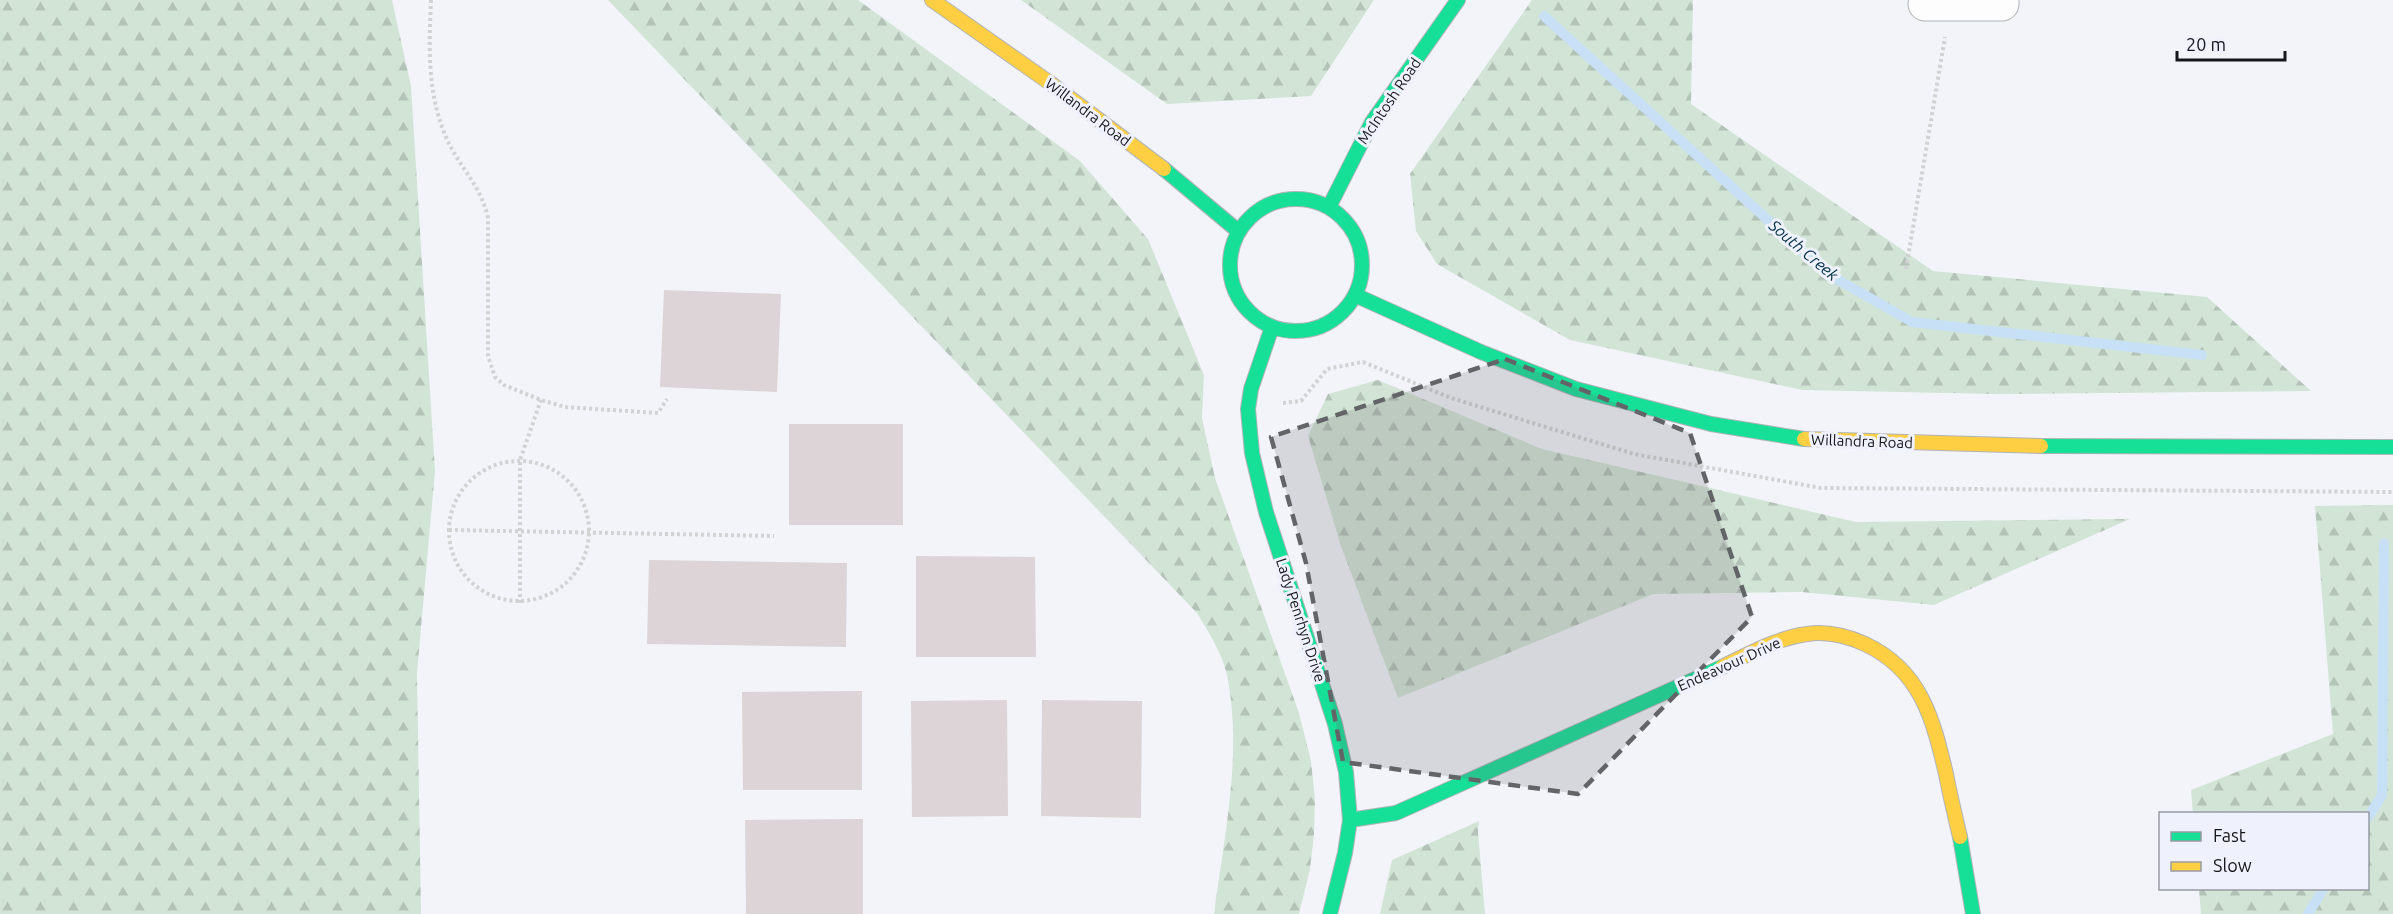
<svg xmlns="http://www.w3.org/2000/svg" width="2393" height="914" font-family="Ubuntu,sans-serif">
	<defs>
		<pattern id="forest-firs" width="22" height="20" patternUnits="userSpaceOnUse" patternTransform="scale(1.5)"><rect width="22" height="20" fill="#d2e4d6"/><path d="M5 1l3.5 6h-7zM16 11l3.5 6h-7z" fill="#b4c3b7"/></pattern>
	</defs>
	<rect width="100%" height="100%" fill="#f2f4fa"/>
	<!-- forest -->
	<path fill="url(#forest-firs)" d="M0,0H392L411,86L435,471L417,673L421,914H0Z
		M608,0H858L1080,161L1148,239L1204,375L1202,418L1215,478L1299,713L1311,761L1315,800L1314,834L1310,869L1299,914H1214C1224,836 1243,753 1227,675C1222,653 1209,633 1197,613Z
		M1021,0H1374L1311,96L1167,104Z
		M1532,0H1693L1691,104L1933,271L2207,297L2311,391L1995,394L1802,390L1570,340L1437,264L1416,231L1410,174Z
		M1378,380L1542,449L1856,522L2130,519L1934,605L1802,592L1653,594L1398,698L1341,546L1308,436L1328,394Z
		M2393,505V914H2201L2199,889L2368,888V814L2193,813L2191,790L2333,734L2315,506Z
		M1479,821L1478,832L1485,914H1380L1392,860Z"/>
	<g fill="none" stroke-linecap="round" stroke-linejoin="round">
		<!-- stream -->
		<path stroke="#c7e0f6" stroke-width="10" d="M1544,16L1826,273L1912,322L2202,355
			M2368,818L2382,795L2384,543
			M2308,914L2324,888"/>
	</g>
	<!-- building -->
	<path fill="#dcd4d6" d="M664,290L781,294L777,392L660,387Z
		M789,424H903V525H789Z
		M916,556L1035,557L1036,657H916Z
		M649,560L847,563L846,647L647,644Z
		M862,691V790H743L742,692Z
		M1007,700L1008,816L912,817L911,701Z
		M1042,700L1142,701L1141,818L1041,816Z
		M863,819V914H746L745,820Z"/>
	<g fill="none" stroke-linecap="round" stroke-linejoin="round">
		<!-- street casing -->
		<g stroke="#b1b3b7" stroke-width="35">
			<path id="street" d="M1925,4H2002V0"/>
		</g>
		<!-- fast casing -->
		<g stroke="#b1b3b7" stroke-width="16">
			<path id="fast" d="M1164,169L1238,231
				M1230 265a66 66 0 1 1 132 0a66 66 0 1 1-132 0Z
				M1329,207L1372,122L1458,0
				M1355,295L1481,352L1576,389L1711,424L1804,439
				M1272,327L1251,389L1248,409L1252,453L1266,512L1335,724L1346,772L1350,820L1345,853L1330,914
				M2041,446L2393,447
				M1350,820L1396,813L1722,667
				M1960,837L1973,914"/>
		</g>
		<!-- slow casing -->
		<g stroke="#b1b3b7" stroke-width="16">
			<path id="slow" d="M932,0L1050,83L1164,169
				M1804,439L2041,446
				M1722,667C1749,654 1777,638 1807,634C1826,631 1847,636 1865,644C1921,670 1933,719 1946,774C1950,795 1955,816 1960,837"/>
		</g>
		<!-- path -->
		<path stroke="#d2d2d4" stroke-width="4" stroke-dasharray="3 3" stroke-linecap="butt" d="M431,0C429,45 427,89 444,132C456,165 480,182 488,218V356L495,377L504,385L541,400L565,407L658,413L667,399
			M1906,269L1945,37
			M1283,403L1301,401L1327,369L1363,362L1451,398L1634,454L1821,488L2393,492
			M449 531a70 70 0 1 1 140 0a70 70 0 1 1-140 0Z
			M449,530L774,536
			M520,603V460L541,400"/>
		<!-- street -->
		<use href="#street" stroke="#fdfdfe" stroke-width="33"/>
		<!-- fast -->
		<use href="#fast" stroke="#16e098" stroke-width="14"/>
		<!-- slow -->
		<use href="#slow" stroke="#ffcf43" stroke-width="14"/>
	</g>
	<!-- marked area -->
	<path fill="#636468" fill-opacity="0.2" stroke="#636468" stroke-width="4.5" stroke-dasharray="12 8" stroke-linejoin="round" d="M1505,359L1690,433L1752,617L1578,794L1343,762L1306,563L1271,437Z"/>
	<g text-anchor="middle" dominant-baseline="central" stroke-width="6" stroke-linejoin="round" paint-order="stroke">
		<!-- street labels -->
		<g font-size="15" fill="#16171a" stroke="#eff2fd">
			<text transform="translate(1389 101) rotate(-56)">McIntosh Road</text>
			<text transform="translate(1088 112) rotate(37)">Willandra Road</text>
			<text transform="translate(1862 441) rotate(2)">Willandra Road</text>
			<text transform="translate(1301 620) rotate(72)">Lady Penrhyn Drive</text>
			<text transform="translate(1729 664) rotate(-24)">Endeavour Drive</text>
		</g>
		<!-- water labels -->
		<g font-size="16" font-style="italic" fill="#012d48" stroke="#eff2fd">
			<text transform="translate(1804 250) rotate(40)">South Creek</text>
		</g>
	</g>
	<!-- legend -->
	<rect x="2159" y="812" width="210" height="78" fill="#eff2fd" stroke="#989aa2" stroke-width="1.5"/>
	<rect x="2171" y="832" width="30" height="9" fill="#16e098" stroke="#989aa2" stroke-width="1.5"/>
	<text x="2213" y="842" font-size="18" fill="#16171a">Fast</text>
	<rect x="2171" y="862" width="30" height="9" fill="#ffcf43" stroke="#989aa2" stroke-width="1.5"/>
	<text x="2213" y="872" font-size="18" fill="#16171a">Slow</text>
	<!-- scale -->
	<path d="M2177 51v9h108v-9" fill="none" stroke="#16171a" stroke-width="3"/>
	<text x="2186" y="51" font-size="18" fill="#16171a" stroke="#eff2fd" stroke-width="4.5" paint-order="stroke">20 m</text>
</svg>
